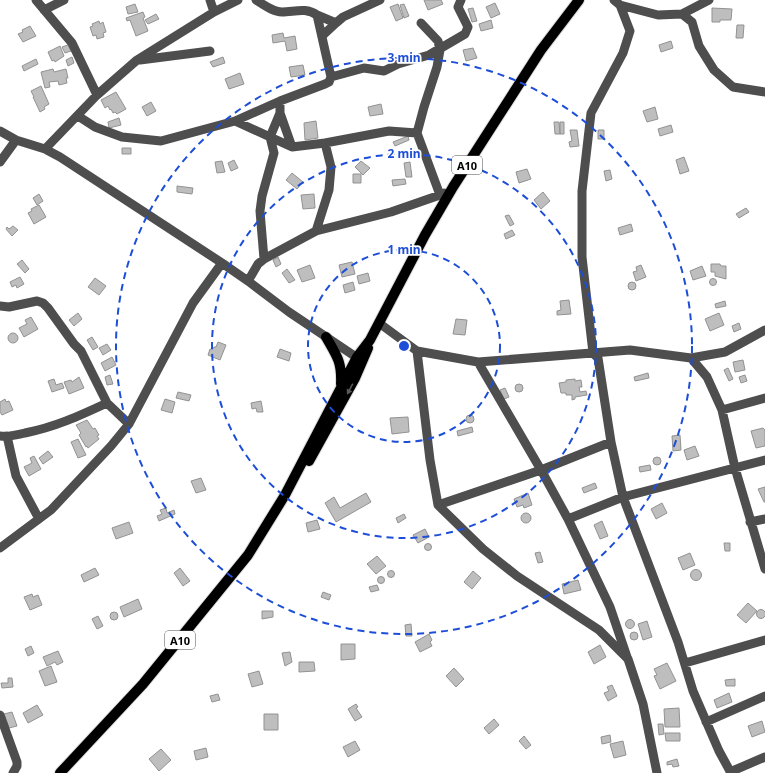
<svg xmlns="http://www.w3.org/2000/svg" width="765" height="773" font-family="'Noto Sans',sans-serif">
	<rect width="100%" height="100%" fill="#fff"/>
	<!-- building -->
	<path fill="#bebebe" stroke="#929292" d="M424,0H441L443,4L428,10Z
		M495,3L500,14L491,18L486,7Z
		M135,4L138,12L128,14L126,7Z
		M398,4L403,18L396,21L390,7Z
		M404,4L409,16L404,18L400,5Z
		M473,8L477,21L472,22L468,9Z
		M712,8L732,9L731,20H720V22H712Z
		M143,12L145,17L143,18L148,31L136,36L130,20L127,21L126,18Z
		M156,14L159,19L148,24L145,20Z
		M491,20L493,28L481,31L479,24Z
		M99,21L100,24L103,22L106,32L103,33L104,37L97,39L96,35L93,36L90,27L93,26L92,24Z
		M737,25H744L743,38H736Z
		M30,26L36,36L23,42L18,34L23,32L22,30Z
		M283,33L284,38L295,36L297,49L287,51L285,41L273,43L272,35Z
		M671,41L673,48L661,52L659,45Z
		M68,45L71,51L65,53L62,47Z
		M60,46L64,56L55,62L54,60L52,61L48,52Z
		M473,48L477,58L466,61L463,50Z
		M72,57L74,63L68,66L66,60Z
		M223,57L225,63L213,67L210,62Z
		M36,59L38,64L24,71L22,66Z
		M303,65L305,75L291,77L289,67Z
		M53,69L54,72L66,69L68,78H66L67,83L59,85L58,81L49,82L50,87L45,88L41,72Z
		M240,73L244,84L229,89L225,79Z
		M41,86L49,104L44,107L45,109L40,112L33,97H34L31,91Z
		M116,92L126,109L117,114L115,112L113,113L111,109L110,110L108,106L105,108L101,100Z
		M151,102L156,111L147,116L142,107Z
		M381,104L383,114L370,116L368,107Z
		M655,107L658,119L647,122L643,111Z
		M119,118L121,125L109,128L108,122Z
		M316,121L318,138L305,140L304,123Z
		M554,122H559L560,134H555Z
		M560,122H564V134H560Z
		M671,125L673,132L660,136L658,129Z
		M570,130H577L579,146L570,147L569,142L572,141Z
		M598,130H604V139H598Z
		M408,136L409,140L395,146L393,142Z
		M122,148H131V154H122Z
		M684,157L689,171L680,174L676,160Z
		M234,160L238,168L231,171L228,163Z
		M222,161L225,172L217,173L215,162Z
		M361,161L370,168L363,175L355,167Z
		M410,162L412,177H406L404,163Z
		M527,169L531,179L519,183L516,172Z
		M610,170L612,179L606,181L604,171Z
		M292,173L303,182L297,189L286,180Z
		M353,174H361V183H353Z
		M405,179L406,184L393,186L392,180Z
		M177,186L193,188L192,194L177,192Z
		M543,192L550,201L541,209L534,200Z
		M39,194L43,201L37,205L33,198Z
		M314,194L315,208L303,209L301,195Z
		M39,205L46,217L34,224L28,213L32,211L31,209Z
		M746,208L749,212L739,218L736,214Z
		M509,215L514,224L510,226L505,216Z
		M631,224L633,231L620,235L618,228Z
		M13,226L18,230L12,236L6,229L7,227L9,229Z
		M512,230L515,235L506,239L504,234Z
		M278,257L281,264L276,267L273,260Z
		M22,260L29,269L25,273L17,264Z
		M352,262L355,274L342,277L339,265Z
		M711,264H720L721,266H726V279L715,276V272H711Z
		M310,265L315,278L302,282L297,270Z
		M641,265L646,277L636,281L633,272L637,271L636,267Z
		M702,266L706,276L693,280L690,271Z
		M287,269L295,280L289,283L282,273Z
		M368,273L370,281L359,284L357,276Z
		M20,277L24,284L17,288L16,285L12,287L10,282Z
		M95,278L106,286L99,295L88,287Z
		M709.5 282a3.5 3.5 0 1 1 7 0a3.5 3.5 0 1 1-7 0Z
		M353,282L355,290L345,293L343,285Z
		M628 286a4 4 0 1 1 8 0a4 4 0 1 1-8 0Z
		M569,300L571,314L557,315V311L561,310L560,301Z
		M725,301L726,306L716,308L715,304Z
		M78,313L82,319L74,326L69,320Z
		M719,313L724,325L710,331L705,319Z
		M31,317L38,329L24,337L19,328L27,324L25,320Z
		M456,319L467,320L465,335L453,334Z
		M739,323L741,329L734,332L732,326Z
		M8 338a5 5 0 1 1 10 0a5 5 0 1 1-10 0Z
		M92,337L98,347L93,350L87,340Z
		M218,342L226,345L220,360L208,355L210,349L212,350L214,347H216Z
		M107,344L111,350L103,355L99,348Z
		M280,349L291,353L289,361L277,357Z
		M112,357L116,365L105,371L101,363Z
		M743,360L745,370L735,372L733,362Z
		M728,368L733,379L729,381L724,370Z
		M648,373L649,378L635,381L634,377Z
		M110,375L113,384L107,385L105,377Z
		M745,375L747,381L741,383L739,377Z
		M79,377L84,388L69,394L64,382L71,380L72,382Z
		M54,379L56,385L62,383L64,388L52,392L48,381Z
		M575,379V381L581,380L582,387H579L580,392L586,391L587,395L575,397V399L572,400V395H566V393H561L559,383L566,382V380Z
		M515 388a4 4 0 1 1 8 0a4 4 0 1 1-8 0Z
		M505,388L509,397L504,399L500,390Z
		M178,392L191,395L189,401L176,398Z
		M5,399L6,402L9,401L13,410L2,415L0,412V402Z
		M165,399L175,402L172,413L161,410Z
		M261,401L263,412H257L256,408L252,409L251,403Z
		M466 419a4 4 0 1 1 8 0a4 4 0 1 1-8 0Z
		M408,417L409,432L392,434L390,418Z
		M87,420L93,429L95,428L99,435L97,436L99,439L88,448L87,446L86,447L79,435L81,433L76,425Z
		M472,427L473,432L458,436L457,431Z
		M763,428L765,430V446L756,448L751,431Z
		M680,435L681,450L673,451L672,436Z
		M78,439L86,455L78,458L71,442Z
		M695,446L699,456L687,460L684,450Z
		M48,451L53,457L43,464L39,458Z
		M34,456L41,469L29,476L24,467L32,463L30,458Z
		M653 461a4 4 0 1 1 8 0a4 4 0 1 1-8 0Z
		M650,465L651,470L640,472L639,467Z
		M201,478L206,490L196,493L191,481Z
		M595,483L597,488L584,493L582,488Z
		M765,487V502H764L758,489Z
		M366,493L371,502L336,522L325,503L334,497L340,508Z
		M528,493L532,505L524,508L523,505L517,507L514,499Z
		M662,503L667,513L656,519L651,509Z
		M166,508L167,513L174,510L175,514L159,521L157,516L162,514L160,510Z
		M521 518a5 5 0 1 1 10 0a5 5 0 1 1-10 0Z
		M404,514L406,518L398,523L396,518Z
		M317,520L320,529L308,532L306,523Z
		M602,521L608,536L600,539L594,525Z
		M129,522L133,533L116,539L112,528Z
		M425,529L429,537L418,543L413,535Z
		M724,543H730V551H725Z
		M424.5 547a3.5 3.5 0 1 1 7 0a3.5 3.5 0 1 1-7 0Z
		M540,552L543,562L538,563L535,553Z
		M690,553L695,565L683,570L678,558Z
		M377,556L386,566L376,574L367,564Z
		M95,568L99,575L84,582L81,575Z
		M180,568L190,581L183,586L174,573Z
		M690.5 575a5.5 5.5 0 1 1 11 0a5.5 5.5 0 1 1-11 0Z
		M387.5 574a3.5 3.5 0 1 1 7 0a3.5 3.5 0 1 1-7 0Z
		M473,571L481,578L472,589L464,582Z
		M377.5 580a3.5 3.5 0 1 1 7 0a3.5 3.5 0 1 1-7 0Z
		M578,580L581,590L564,594L562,584Z
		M377,585L379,590L371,592L369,587Z
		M323,592L331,595L329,600L321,597Z
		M32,594L33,597L38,595L42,605L30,610L24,597Z
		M138,599L142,609L124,617L120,607Z
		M748,603L757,611L746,623L737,615Z
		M756.5 614a4.5 4.5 0 1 1 9 0a4.5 4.5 0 1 1-9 0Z
		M262,611H273V617L262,619Z
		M110 616a4 4 0 1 1 8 0a4 4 0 1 1-8 0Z
		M98,616L103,626L97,629L92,619Z
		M625.5 624a4.5 4.5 0 1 1 9 0a4.5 4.5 0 1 1-9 0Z
		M647,621L652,637L643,640L638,624Z
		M411,624L412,636H406L405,625Z
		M630 636a4 4 0 1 1 8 0a4 4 0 1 1-8 0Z
		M429,634L432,640L430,642L432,646L420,652L415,642Z
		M341,644H355V659L341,660Z
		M600,645L606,657L594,664L588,652Z
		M31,646L34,653L28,656L25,649Z
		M58,651L63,662L57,665L55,662L47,666L43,657Z
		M290,652L292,662L285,666L282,653Z
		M299,662H314L315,671L299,672Z
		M667,663L676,681L660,689L654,676L657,675L654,669Z
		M51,666L57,682L45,686L39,671Z
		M454,668L464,679L456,687L446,676Z
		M259,671L263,684L252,687L248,674Z
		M8,678H12L13,687L2,688L1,683H8Z
		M735,679V686H726L725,680Z
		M612,685L617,696L608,701L604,693L609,691L607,687Z
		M729,693L732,702L717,708L714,700Z
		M218,694L220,700L212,702L210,696Z
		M356,704L358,707L356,708L362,717L355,721L348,709Z
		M37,705L43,715L28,723L23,713Z
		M679,708L680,727H665L664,709Z
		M12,712L17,726L9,728L4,714Z
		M264,714H278V730H264Z
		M494,719L499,725L489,734L484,728Z
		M762,721L765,732L752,737L748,726Z
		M658,724H663L664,734L659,735Z
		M665,733H680V741H666Z
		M610,735L611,742L602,744L601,737Z
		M524,736L531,745L526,749L519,741Z
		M355,741L360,750L348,757L343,747Z
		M623,741L626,755L614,758L610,744Z
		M206,748L208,757L196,760L194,751Z
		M161,749L171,760L159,771L149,759Z
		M677,759L679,766L673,767L672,764L667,765V762Z"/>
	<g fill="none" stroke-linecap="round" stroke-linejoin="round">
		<!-- major casing -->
		<g stroke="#dbdbdb" stroke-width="12">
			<path id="major" d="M326,337C337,356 342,362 341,384
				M309,461L355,378L368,348
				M60,773L143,684L248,555L285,495L357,357L370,340L425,235L453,187L541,50L579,0"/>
		</g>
		<!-- minor -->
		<path stroke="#4e4e4e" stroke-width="9" d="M36,0L72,43L97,95
			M210,0L214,12
			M256,0C264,5 273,12 282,12C294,12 306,7 317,15L331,77L329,82L325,84L280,101V113L270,137L274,153L262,196L260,211L264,259
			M614,0L620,5L630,31L623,53L591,113L582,191V257L593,353L598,358L611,442L623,497L678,642L693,691L719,751L731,773
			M620,5L658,15L682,14L692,22L699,46L714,70L733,87L765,92
			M44,10L64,0
			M682,14L709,0
			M317,15L336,23
			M322,36L336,23L343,17L380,0
			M140,60L210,51
			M331,77L364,68L384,71L398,64L429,55L465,34L468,27L458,7L461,0
			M280,113L292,147
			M78,116L95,127L122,137L161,141L235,121L292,147L325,143
			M235,121L280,101
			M0,131L16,140L45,149L60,157L222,263L248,281L289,312L362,361
			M417,133L424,107L437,67L440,50L438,41L421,23
			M45,149L97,95L137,60L214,12L238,0
			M0,162L16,140
			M316,231L329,190L331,167L325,143L389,131L417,133L440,195
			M248,281L258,264L264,259L316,231L391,212L440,195L444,193
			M0,306L9,307L37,301L43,303L48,308L74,344L81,351L107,403L129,424
			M379,323L417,351L430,460L438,505L483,549L517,576L599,630L628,659L643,704L657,773
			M417,351L478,362L630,350L691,358L707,377L722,410L735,468L765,569
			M691,358L725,352L765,330
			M478,362L541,470L568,519L610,607L627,657
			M722,410L765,398
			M0,436C8,437 17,435 25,433C55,427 79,416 107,403
			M7,436L16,476L39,519
			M438,505L541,470L611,442
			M568,519L623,497L765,460
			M750,522L765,519
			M0,548L51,510L111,446L129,424L193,303L222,263
			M685,663L765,640
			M0,715L17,762V766L13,773
			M706,722L765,696
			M730,772L765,757"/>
		<!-- major -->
		<use href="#major" stroke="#000" stroke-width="10"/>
	</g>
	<!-- one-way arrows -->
	<defs><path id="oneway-solid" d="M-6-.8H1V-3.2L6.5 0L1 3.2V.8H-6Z"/></defs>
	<use fill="#595959" href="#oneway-solid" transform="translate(350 389) rotate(118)"/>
	<!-- distance rings -->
	<g fill="none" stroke="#1d4ed8" stroke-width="2" stroke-dasharray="7 5">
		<circle cx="404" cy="346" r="96"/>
		<circle cx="404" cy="346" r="192"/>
		<circle cx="404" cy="346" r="288"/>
	</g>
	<g text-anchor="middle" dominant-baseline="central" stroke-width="3.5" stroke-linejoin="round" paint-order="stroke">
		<!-- shield labels -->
		<g fill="#fff" stroke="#4c4c4c" stroke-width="1">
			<rect x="452" y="156" width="30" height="18" rx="3"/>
			<rect x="165" y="631" width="30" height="18" rx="3"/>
		</g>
		<g font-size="11" font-weight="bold" fill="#000">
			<text x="467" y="165">A10</text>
			<text x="180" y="640">A10</text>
		</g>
	</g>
	<circle cx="404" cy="346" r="6" fill="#1d4ed8" stroke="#fff" stroke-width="2"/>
	<g font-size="12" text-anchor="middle" font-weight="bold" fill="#1d4ed8" stroke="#fff" stroke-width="3.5" stroke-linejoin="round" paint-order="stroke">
		<text x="404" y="62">3 min</text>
		<text x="404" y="158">2 min</text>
		<text x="404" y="254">1 min</text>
	</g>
</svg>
